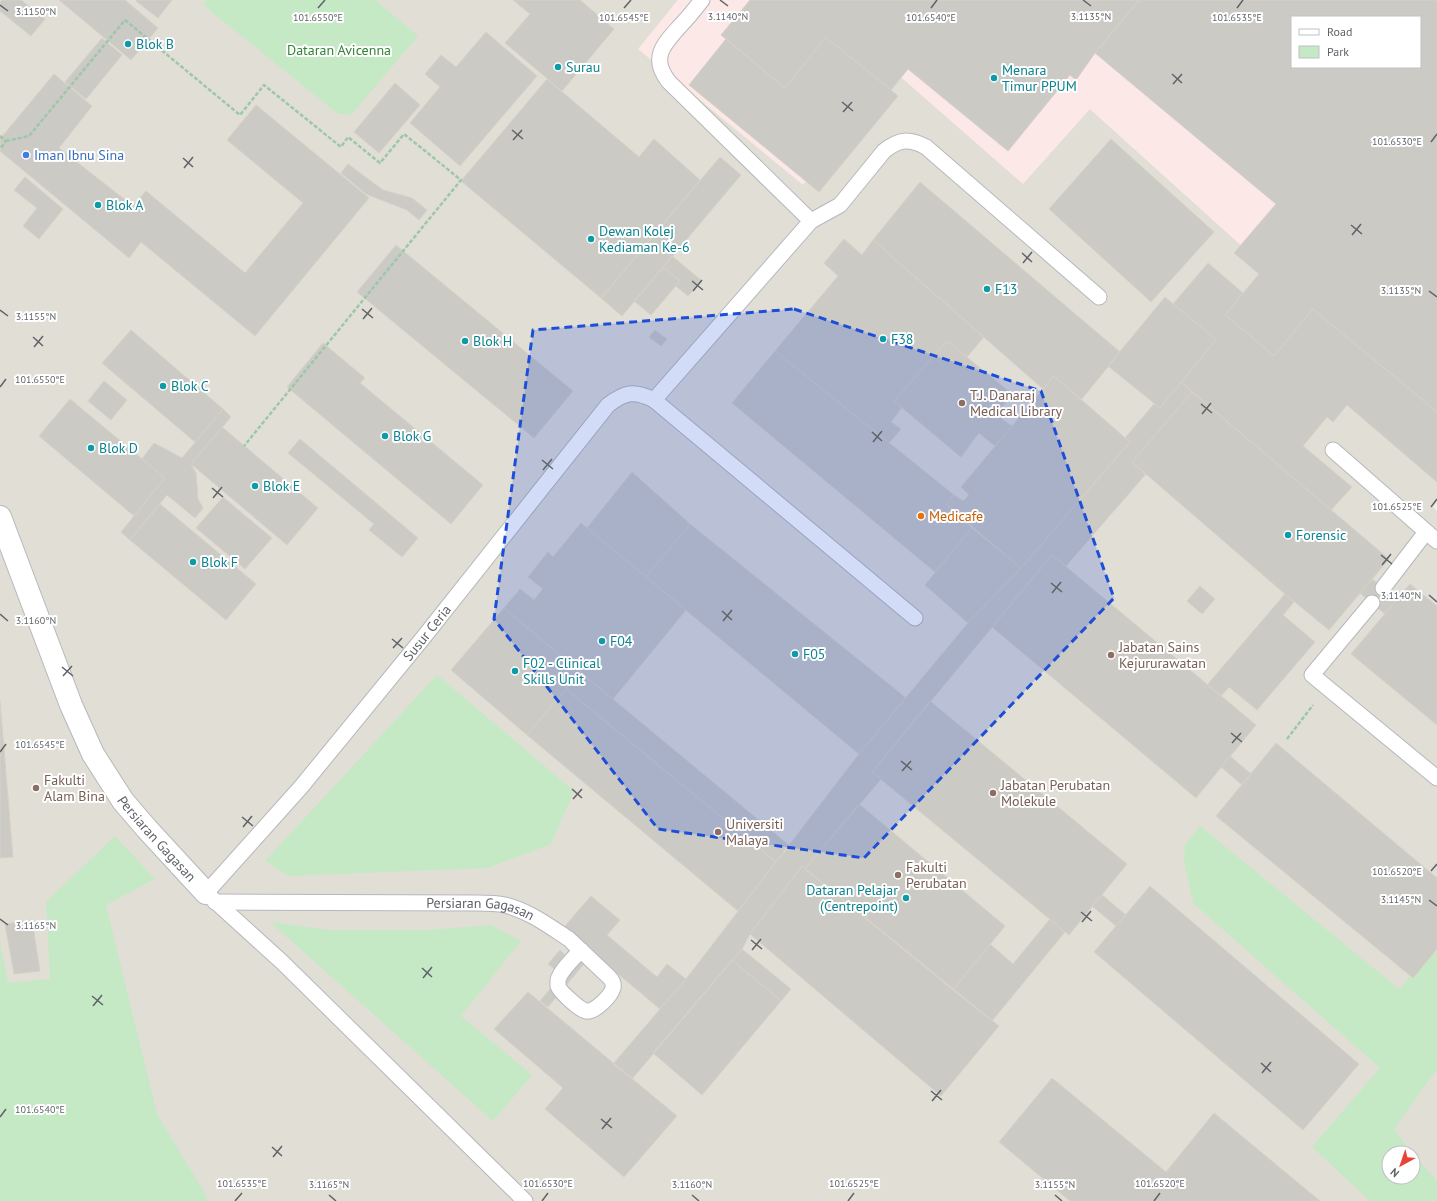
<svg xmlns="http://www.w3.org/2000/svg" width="1437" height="1201" font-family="'PT Sans',sans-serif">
	<rect width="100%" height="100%" fill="#f1efe8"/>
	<!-- education -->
	<path fill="#e1ded6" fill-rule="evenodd" d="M0,0H678L639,49L895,72L1090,109L1437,422V502L1433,507L1437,511V1201H0ZM1389,1153H1413V1177H1389Z"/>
	<!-- medical -->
	<path fill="#fce8e6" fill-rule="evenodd" d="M678,0H1437V422L1090,109L1023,184L895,72L803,185L638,49ZM1292,17H1420V67H1292Z"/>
	<!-- green -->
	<path fill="#c5e8c5" d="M207,0H375L418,36L352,114L345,115L337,113L203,5Z
		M437,675L574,791L551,844L488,868L288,876L265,861Z
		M1200,826L1399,989L1437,946V1069L1394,1129L1412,1153H1389V1177H1413V1154L1437,1181V1201H1370L1312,1147L1380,1068L1193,903L1184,862L1185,845Z
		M115,836L155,879L106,905L157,1114L204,1192L207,1201H0V942L8,983L50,979L46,902Z
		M270,922L330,930H427L491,925L521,941L461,1016L532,1075L493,1121Z"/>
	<!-- building -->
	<path fill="#cccac5" stroke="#d6d1c6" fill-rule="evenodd" d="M2,0H21L45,19L31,36L0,11V2Z
		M59,0H125L158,28L131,60Z
		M137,0H172L158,18L136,1Z
		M513,0H580L614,29L562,91L505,43L530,14Z
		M750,0H1139L1095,53L1076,80L1070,75L1008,151L908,69L891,90L826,37L785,88L721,35Z
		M1139,0H1437V412L1313,309L1274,356L1225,315L1259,274L1234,253L1276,204L1095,53ZM1292,17H1420V67H1292Z
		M486,32L537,76L460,166L410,123L440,87L425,74L441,55L456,67Z
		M826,37L898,96L819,192L689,85L726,39L785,88Z
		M102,38L122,55L86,99L65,82Z
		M54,74L92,106L59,148L133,206L146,191L245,273L303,203L227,140L256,105L369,198L255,336L141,242L129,258L0,151V139Z
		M547,79L639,157L654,139L700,180L601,298L461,181Z
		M395,83L420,105L379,153L354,132Z
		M1111,139L1214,232L1151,302L1049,209Z
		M720,157L741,175L622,316L601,298Z
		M348,164L383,190L412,198L427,210L419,220L407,210L366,194L341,173Z
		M25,177L63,209L39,239L23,226L37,208L14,190Z
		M920,182L1120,352L1081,400L1054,376L1043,389L873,240Z
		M844,239L862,255L873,240L984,337L967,357L947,341L894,401L902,407L891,422L901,429L889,443L775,351L838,276L824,263Z
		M396,245L573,391L534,438L357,292Z
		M672,256L702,281L688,296L676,286L680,281L663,267Z
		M1208,263L1243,293L1225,315L1274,356L1313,309L1437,412V482L1347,405L1333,422L1327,417L1303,446L1352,487L1331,510L1181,382L1216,340L1173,304Z
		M663,267L680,281L651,315L634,301Z
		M1165,297L1216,340L1160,408L1108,366Z
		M131,330L223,409L195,442L102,363Z
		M655,330L667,339L661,346L649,337Z
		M947,341L1012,394L996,415L1012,426L995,446L979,433L961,457L894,401Z
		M323,343L365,378L360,383L483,485L451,524L287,387Z
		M775,351L954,495L946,504L972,528L935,572L732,403Z
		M1054,376L1130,442L1021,568L946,504L954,495L963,501L969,495L961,487Z
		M104,381L127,400L111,420L88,401Z
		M1181,382L1192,392L1132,462L1146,474L1066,566L1052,555L872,772L881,779L805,869L802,866L750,934L742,949L632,1079L613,1064L686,979L859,754L968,623L1021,568L1130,442L1125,438L1154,404L1160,408Z
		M1192,392L1389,559L1329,630L1285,594L1132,462Z
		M70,399L165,478L134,516L39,436Z
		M223,409L231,417L191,464L196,473L198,499L203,508L195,518L167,495L130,540L121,532L165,478L142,459L154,443L182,458Z
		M222,427L318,508L287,545L191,464Z
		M300,439L418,538L402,557L369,530L374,524L288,453Z
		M632,472L690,524L646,577L587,528Z
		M223,497L272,538L245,569L196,528Z
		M160,504L256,584L226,620L130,540Z
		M581,523L686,610L613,699L504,608L520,589L534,600L543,589L528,577L548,552L553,557Z
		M690,524L906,698L859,754L646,577Z
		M972,528L1021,568L968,623L925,585Z
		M1052,555L1256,725L1196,798L992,627Z
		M1372,579L1397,599L1385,614L1360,593Z
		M1410,584L1437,606V725L1351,654Z
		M1200,586L1215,599L1202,614L1187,601Z
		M1285,594L1294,602L1283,615L1315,642L1257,710L1229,687L1221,696L1207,685Z
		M504,608L580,672L527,735L451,670Z
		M580,672L790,846L776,862L566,689Z
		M566,689L776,862L738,911L527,735Z
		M0,701L13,857L0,858Z
		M930,701L1127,864L1069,935L872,772Z
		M1276,743L1437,878V949L1413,978L1216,816Z
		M1230,756L1251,774L1242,785L1221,767Z
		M859,804L1005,926L953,990L805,869Z
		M802,866L999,1026L941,1096L750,934Z
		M1150,886L1359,1064L1303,1130L1094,952Z
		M1102,895L1126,915L1116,926L1092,906Z
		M591,896L620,920L607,935L657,977L667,964L686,979L660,1009L593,953L548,1007L540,1001L562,975L548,964L560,950L565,955L579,938L565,926Z
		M1050,919L1065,932L992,1021L953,990L990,944L1013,964Z
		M32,920L40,971L14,974L5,924Z
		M742,949L791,989L781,1001L732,960Z
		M732,960L781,1001L702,1095L653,1053Z
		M528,992L677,1116L624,1177L545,1109L563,1088L494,1029Z
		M1052,1078L1166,1172L1214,1113L1320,1201H1070L999,1142Z"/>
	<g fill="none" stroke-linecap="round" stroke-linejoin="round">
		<!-- lane casing -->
		<g stroke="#b5b8bc" stroke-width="17">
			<g id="lane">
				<path d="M811,221L840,205L884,151C899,139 909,138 926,147L1099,297"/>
				<path d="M654,400L811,221L669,82C650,58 663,45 680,26C688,18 695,9 702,0"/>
				<path d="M1333,450L1437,541"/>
				<path d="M1383,588L1426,532"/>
				<path d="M1372,603L1312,675L1437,778"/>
				<path id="s1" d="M215,902L477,903C486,903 496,903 505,905C529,911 549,926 569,939"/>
				<path d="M572,942L609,977C612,980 614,984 613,988C611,996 594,1013 586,1011C580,1010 560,992 558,986C558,984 558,982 558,980C560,971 575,957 581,950"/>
				<path id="s2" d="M525,1201L282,962L206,893L301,787L423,638L608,405C625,392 634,390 654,400L915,618"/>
			</g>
		</g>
		<!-- street casing -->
		<g stroke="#b5b8bc" stroke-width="24">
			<g id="street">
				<path id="s3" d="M0,517L71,705L93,754L123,801L147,829L206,893"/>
			</g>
		</g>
		<!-- path -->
		<path stroke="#9cc7a9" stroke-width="2.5" stroke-dasharray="4 2" stroke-linecap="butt" d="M0,136L6,141L0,149
			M6,141L29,136L125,20L240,115L264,85L341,147L348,137L380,163L404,134L461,180L244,446
			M1287,739L1313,705"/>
		<!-- lane -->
		<use href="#lane" stroke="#fff" stroke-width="15"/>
		<!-- street -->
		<use href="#street" stroke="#fff" stroke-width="22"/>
	</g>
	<!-- marked area -->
	<path fill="#1d4ed8" fill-opacity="0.2" stroke="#1d4ed8" stroke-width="3" stroke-dasharray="8 5" stroke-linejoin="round" d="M794,309L1041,391L1114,598L864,858L658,829L494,619L533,330Z"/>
	<!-- ticks -->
	<path fill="none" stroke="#5f6368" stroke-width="1.5" d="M720,0L728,6M1083,0L1091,6M0,5L8,11M318,8L325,0M624,8L631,0M931,8L937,0M1237,8L1243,0M1172,74L1182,83M1173,84L1182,74M842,102L853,111M843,112L852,102M512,130L523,139M513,140L522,130M1431,142L1437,134M183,158L193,167M184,168L193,157M1351,225L1362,234M1352,235L1361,224M1022,253L1032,262M1023,263L1032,252M692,281L703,290M693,291L702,280M1429,291L1437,297M362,309L373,318M0,310L8,316M363,319L372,308M33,337L43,346M34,347L43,336M0,387L6,379M1201,404L1212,413M1202,414L1211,403M872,432L882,441M873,442L882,431M542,460L553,469M543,470L552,459M212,488L223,497M213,498L222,487M1431,507L1437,499M1381,555L1392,564M1382,565L1391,554M1051,583L1062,592M1052,593L1061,582M1429,595L1437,602M722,611L732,620M0,614L8,621M723,621L732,610M392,639L403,648M393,648L402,638M62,667L73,676M63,676L72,666M1231,733L1242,742M1232,743L1241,733M0,752L6,744M901,761L912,770M902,771L911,761M572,789L582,798M573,799L582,789M242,817L253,826M243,827L252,816M1431,871L1437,864M1429,900L1437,906M1081,912L1092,921M0,919L8,925M1082,922L1091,911M751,940L762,949M752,950L761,939M422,968L432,977M423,978L432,967M92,996L103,1005M93,1006L102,995M1261,1063L1271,1072M1262,1073L1271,1062M931,1091L942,1100M932,1101L941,1090M0,1117L6,1109M601,1119L612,1128M602,1129L611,1118M272,1147L282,1156M273,1157L282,1146M329,1195L336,1201M692,1195L699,1201M1055,1195L1062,1201M235,1201L242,1193M542,1201L548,1193M848,1201L854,1193M1154,1201L1160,1193"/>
	<!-- markers -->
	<g fill="#0f9aa8" stroke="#fff" stroke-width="1.5">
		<circle cx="128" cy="44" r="4"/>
		<circle cx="558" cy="67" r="4"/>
		<circle cx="994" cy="78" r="4"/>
		<circle cx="98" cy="205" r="4"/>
		<circle cx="591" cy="239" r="4"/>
		<circle cx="987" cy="289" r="4"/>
		<circle cx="883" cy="339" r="4"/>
		<circle cx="465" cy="341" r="4"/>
		<circle cx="163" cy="386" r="4"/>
		<circle cx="385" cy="436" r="4"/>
		<circle cx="91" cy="448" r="4"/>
		<circle cx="255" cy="486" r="4"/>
		<circle cx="1288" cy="535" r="4"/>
		<circle cx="193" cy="562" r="4"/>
		<circle cx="602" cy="641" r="4"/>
		<circle cx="795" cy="654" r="4"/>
		<circle cx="515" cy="671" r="4"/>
		<circle cx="906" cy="898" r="4"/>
	</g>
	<circle fill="#3f7fe0" stroke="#fff" stroke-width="1.5" cx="26" cy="155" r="4"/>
	<g fill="#8d6e63" stroke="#fff" stroke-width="1.5">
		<circle cx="962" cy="403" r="4"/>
		<circle cx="1111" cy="655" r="4"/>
		<circle cx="36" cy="788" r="4"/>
		<circle cx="993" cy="793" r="4"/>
		<circle cx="718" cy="832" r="4"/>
		<circle cx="898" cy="875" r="4"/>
	</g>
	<circle fill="#e8710a" stroke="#fff" stroke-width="1.5" cx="921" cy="516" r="4"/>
	<g text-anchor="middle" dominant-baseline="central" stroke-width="4" stroke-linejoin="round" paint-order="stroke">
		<!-- culture labels -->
		<g font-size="14" fill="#0d838f" stroke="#fff" text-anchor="start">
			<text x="136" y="44">Blok B</text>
			<text x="566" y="67">Surau</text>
			<text x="1002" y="70">Menara<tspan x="1002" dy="16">Timur PPUM</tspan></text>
			<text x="106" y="205">Blok A</text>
			<text x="599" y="231">Dewan Kolej<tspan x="599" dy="16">Kediaman Ke-6</tspan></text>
			<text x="995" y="289">F13</text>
			<text x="891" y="339">F38</text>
			<text x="473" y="341">Blok H</text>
			<text x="171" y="386">Blok C</text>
			<text x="393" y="436">Blok G</text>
			<text x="99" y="448">Blok D</text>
			<text x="263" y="486">Blok E</text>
			<text x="1296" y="535">Forensic</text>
			<text x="201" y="562">Blok F</text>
			<text x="610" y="641">F04</text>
			<text x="803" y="654">F05</text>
			<text x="523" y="663">F02 - Clinical<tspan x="523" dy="16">Skills Unit</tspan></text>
			<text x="898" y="890" text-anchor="end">Dataran Pelajar<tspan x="898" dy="16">(Centrepoint)</tspan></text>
		</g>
		<!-- park labels -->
		<g font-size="14" fill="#348238" stroke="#fff">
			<text x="339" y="50">Dataran Avicenna</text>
		</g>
		<!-- shop labels -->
		<g font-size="14" fill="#366cbe" stroke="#fff" text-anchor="start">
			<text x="34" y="155">Iman Ibnu Sina</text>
		</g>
		<!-- education labels -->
		<g font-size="14" fill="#785e54" stroke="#fff" text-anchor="start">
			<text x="970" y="395">T.J. Danaraj<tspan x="970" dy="16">Medical Library</tspan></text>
			<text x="1119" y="647">Jabatan Sains<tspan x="1119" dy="16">Kejururawatan</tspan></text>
			<text x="44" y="780">Fakulti<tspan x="44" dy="16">Alam Bina</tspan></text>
			<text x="1001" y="785">Jabatan Perubatan<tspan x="1001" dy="16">Molekule</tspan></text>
			<text x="726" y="824">Universiti<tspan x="726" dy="16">Malaya</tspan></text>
			<text x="906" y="867">Fakulti<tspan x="906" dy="16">Perubatan</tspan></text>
		</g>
		<!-- food labels -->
		<g font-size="14" fill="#c56008" stroke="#fff" text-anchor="start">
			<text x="929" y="516">Medicafe</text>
		</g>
		<!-- street labels -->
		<g font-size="14" fill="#5f6368" stroke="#fff">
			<text stroke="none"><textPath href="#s2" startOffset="785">Susur Ceria</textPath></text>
			<text stroke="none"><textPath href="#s3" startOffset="361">Persiaran Gagasan</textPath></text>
			<text stroke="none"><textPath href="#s1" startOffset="266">Persiaran Gagasan</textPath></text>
		</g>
	</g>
	<g font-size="10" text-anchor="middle" fill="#5f6368" stroke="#fff" stroke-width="4" stroke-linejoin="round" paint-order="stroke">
		<text x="36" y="15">3.1150°N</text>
		<text x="728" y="20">3.1140°N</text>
		<text x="1091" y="20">3.1135°N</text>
		<text x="318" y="21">101.6550°E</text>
		<text x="624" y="21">101.6545°E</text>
		<text x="931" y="21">101.6540°E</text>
		<text x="1237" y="21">101.6535°E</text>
		<text x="1397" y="145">101.6530°E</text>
		<text x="1401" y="294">3.1135°N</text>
		<text x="36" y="320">3.1155°N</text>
		<text x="40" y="383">101.6550°E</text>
		<text x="1397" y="510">101.6525°E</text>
		<text x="1401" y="599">3.1140°N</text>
		<text x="36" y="624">3.1160°N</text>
		<text x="40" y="748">101.6545°E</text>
		<text x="1397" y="875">101.6520°E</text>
		<text x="1401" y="903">3.1145°N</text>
		<text x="36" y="929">3.1165°N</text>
		<text x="40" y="1113">101.6540°E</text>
		<text x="242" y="1187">101.6535°E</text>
		<text x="548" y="1187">101.6530°E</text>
		<text x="854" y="1187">101.6525°E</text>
		<text x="1160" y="1187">101.6520°E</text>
		<text x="329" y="1188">3.1165°N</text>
		<text x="692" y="1188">3.1160°N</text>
		<text x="1055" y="1188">3.1155°N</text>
	</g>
	<!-- legend -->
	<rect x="1291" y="16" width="130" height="52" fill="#ffffff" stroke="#bfc1c3"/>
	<rect x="1299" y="29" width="20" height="6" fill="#ffffff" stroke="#bfc1c3"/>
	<text x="1327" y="36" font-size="12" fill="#5f6368">Road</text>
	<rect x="1299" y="46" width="20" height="12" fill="#c5e8c5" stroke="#bfc1c3"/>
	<text x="1327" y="56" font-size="12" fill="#5f6368">Park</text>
	<!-- north arrow -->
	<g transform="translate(1401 1165) rotate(220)"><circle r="19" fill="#ffffff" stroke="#bfc1c3"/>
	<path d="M0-3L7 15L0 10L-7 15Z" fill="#ea4335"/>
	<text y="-6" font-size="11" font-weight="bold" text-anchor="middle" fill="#5f6368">N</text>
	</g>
</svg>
